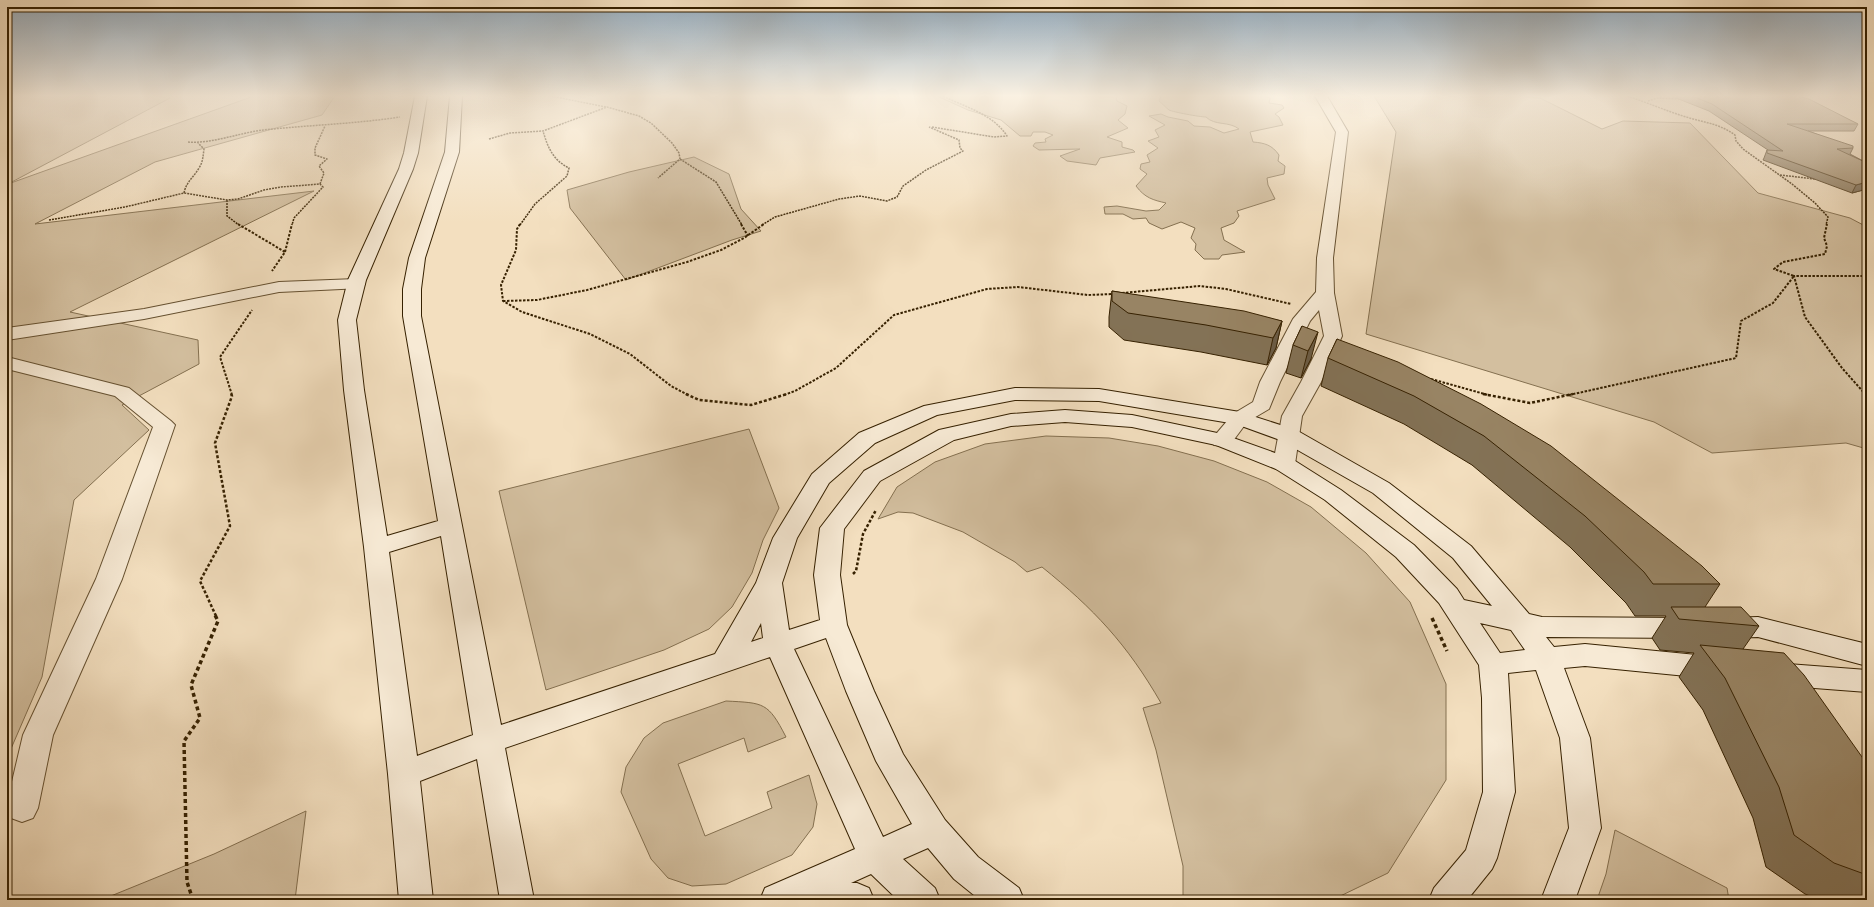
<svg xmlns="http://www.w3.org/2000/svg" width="1874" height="907" font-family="'IM FELL Double Pica',serif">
	<rect width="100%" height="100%" fill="#f3dfbf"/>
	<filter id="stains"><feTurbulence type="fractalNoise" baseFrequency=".005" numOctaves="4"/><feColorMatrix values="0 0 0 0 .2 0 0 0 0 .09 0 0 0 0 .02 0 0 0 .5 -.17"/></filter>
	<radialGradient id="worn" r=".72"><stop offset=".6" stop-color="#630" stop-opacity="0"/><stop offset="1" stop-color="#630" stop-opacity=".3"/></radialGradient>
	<!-- green -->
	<path fill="#d3bf9f" stroke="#847050" d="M7,96H169L170,98L8,184L254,96H335L322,115L155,162L35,224L314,191L70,312L198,340L199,364L122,405L149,430L74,500L42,677L7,758Z
		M937,96H1116L1117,101L1127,106L1125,114L1118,120L1128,128L1107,137L1122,142V147L1133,150L1135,152L1100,158L1096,165L1067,161L1060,156L1080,149L1039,150L1033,146L1035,143L1046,142L1045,139L1053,135L1045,132H1033L1031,136H1020L1001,120L968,110Z
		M1161,96H1264L1270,98L1269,103L1282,105L1284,108L1275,114L1279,117L1283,125L1250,132L1253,142C1265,143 1272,145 1279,155L1278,161L1285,166L1284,174L1267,178L1268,185L1275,199L1237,211L1239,216L1234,223L1221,228L1224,240L1245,252L1222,255L1219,259H1204L1195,250L1196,244L1191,238L1195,228L1181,222L1162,229L1149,223L1146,218L1133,219L1123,214H1105L1104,207L1117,206L1146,211L1159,210L1166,203C1153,200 1145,198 1136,186L1147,174L1140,169L1141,164L1150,162L1147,155L1158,148L1148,141L1159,137L1155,130L1165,125L1149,116L1161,114L1168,117L1188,121L1194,126L1210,127L1224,133L1239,129C1229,121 1215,126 1206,117C1200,117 1173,112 1169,110C1165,107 1162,103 1159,101Z
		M1374,96H1517L1540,98L1602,129L1623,121L1690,123L1758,193L1850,218L1867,227V449L1846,443L1712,453L1654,422L1366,334L1396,132Z
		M694,157L729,174L741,209L761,231L732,240L626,280L570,208L567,190L629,172Z
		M749,429L779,508L763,540L752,573L732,607L709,629L664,650L546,690L499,491Z
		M1046,436L1109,438L1158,446L1214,461L1267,482L1311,507L1366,553L1410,602L1446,684V780L1388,873L1332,900H1183V866L1156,750L1143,708L1161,703C1127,644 1094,609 1042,567L1027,572L1015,562L963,532L913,513L898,512L878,519L897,487L935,462L985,444Z
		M726,701C764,703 768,702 786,737L748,752L744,738L678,764L705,836L772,808L767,792L809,775L817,804L813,827L792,855L726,884L692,886L668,878L651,859L621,792L626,767L644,738L663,723Z
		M306,811L295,900H101L214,854Z
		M1615,830L1727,888L1729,900H1597L1606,874Z"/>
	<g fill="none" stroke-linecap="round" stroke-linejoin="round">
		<!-- minor casing -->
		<g stroke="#655030" stroke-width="2">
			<path id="minor" d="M356,279L362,280L365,284L362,288L279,292L144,319L7,340V328L144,309L279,282Z
				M7,357L129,388L171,421L175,425L122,579L53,735L38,808L33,818L22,822L11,818L7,810V803L23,735L96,579L153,427L115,396L7,369Z"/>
		</g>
		<!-- tertiary casing -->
		<g stroke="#655030" stroke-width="2">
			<path id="tertiary" d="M1315,96H1327L1348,132L1333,258L1334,293L1342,336L1321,382L1302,416L1295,464L1292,469L1284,471L1276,469L1273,464L1282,416L1301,382L1324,336L1319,310L1310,321L1280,382L1269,409L1247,422L1230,445L1222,446L1214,445L1211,440L1233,414L1253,402L1260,382L1293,319L1316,292L1317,258L1336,132Z"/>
		</g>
		<!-- secondary casing -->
		<g stroke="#362101" stroke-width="2">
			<path id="secondary" d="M415,96H427L418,153L413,169L366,280L356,320L364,390L387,536L438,521L403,316V289L409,258L445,152L450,96H462L459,152L425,258L421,289V316L501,725L715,654L756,583L773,538L812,474L859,433L924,406L1015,388L1099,389L1240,412L1296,430L1389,483L1471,546L1529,614L1542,617L1687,618L1697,621L1700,628L1697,635L1687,638L1546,637L1554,647L1585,644L1717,657L1727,660L1731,668L1727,676L1717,679L1585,666L1564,668L1590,738L1601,828L1575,900H1541L1569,828L1560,738L1536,670L1508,673L1515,792L1497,858L1492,869L1467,900H1429L1434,888L1466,850L1483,792L1482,698L1479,665L1439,603L1396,557L1325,500L1276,469L1216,445L1132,427L1065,422L1011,426L954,440L880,481L844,529L840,575L847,625L874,691L903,754L945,820L978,857L1019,888L1024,900H980L954,879L928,848L903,859L935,888L940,900H898L871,874L851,883H857L869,888L874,900H760L765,888L855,849L770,657L505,748L534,900H500L477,759L420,781L433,900H399L388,774L364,547L344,390L338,320L348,280L399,169L404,153ZM1015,400L1099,401L1236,424L1280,440L1373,493L1453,558L1492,606L1464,600L1457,589L1414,545L1341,490L1292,459L1222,434L1132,415L1065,410L1011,414L939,430L864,471L820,528L814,575L820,620L789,630L782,583L797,538L829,483L875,443L937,415ZM441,536L473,735L417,756L389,552ZM761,623L763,638L751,642ZM1480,623L1511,630L1525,650L1500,653ZM826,638L846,691L876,761L912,824L883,837L794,649Z
				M1758,617L1867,644V666L1758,637L1728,638L1718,635L1715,628L1718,621L1728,618Z
				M1775,663L1867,670V692L1775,685L1765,682L1761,674L1765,666Z"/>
		</g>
		<!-- path-far3 -->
		<path stroke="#362101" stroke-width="1.5" stroke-dasharray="2 1" stroke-linecap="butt" d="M551,96L606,107
			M1627,96C1646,102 1664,110 1683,116C1701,122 1719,123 1735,135L1736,141L1743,149L1792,184L1815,203L1828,217L1826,225
			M1648,101L1657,98L1682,99
			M932,127L994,137L1007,136C993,114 965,107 943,96
			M489,139L510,133L543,131L607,107L639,116L651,123L672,143L679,153L680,159L658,178
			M188,142C211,144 239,133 263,130C309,125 354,124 400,117
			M680,159L716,182L742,225
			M1780,175L1815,179
			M320,184L324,173L319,166L327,159L315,155V148L325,126
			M184,193C186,182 194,177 199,168C203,162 203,156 204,149L198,143
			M227,200V216L239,225
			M49,220L125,207L184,193L227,200L238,199L264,190L281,187L320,184L323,187L294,218L292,225
			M520,225L535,204L567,176L569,168C553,160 548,148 543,131
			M762,225L775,217L839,199L860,196L887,201L897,197L903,186L926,170L963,151L960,148L959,140L929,127"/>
		<!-- path-far2 -->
		<path stroke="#362101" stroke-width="2" stroke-dasharray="2.5 1.5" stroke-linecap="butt" d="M238,224L285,252L272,271
			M520,224L517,229L516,250L501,285L503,301L522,312L590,334L630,354L671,386L688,395
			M741,224L748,236
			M285,252L292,224
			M1122,293L1200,286L1226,289L1291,304
			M503,301L537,300L587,290L687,262L721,250L744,238L764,224
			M1431,379L1488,395
			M232,395L220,357L252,310
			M784,395L795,391L836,368L894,315L987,289L1018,287L1088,295L1113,294
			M1569,395L1736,358L1741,321L1773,303L1794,276L1774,269L1783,262L1825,254L1827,246L1824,238L1827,224
			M1866,395L1842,368L1805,317L1794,276H1867"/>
		<!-- path-far1 -->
		<path stroke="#362101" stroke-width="2.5" stroke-dasharray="3 2" stroke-linecap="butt" d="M686,394L699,400L751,405L787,394
			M1483,394L1530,403L1573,394
			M1865,394L1867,396
			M853,574L856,571L863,534L876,510
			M216,616L200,581L230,526L215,443L232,396L231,394"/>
		<!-- path -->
		<path stroke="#362101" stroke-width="3.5" stroke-dasharray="4 3" stroke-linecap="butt" d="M1432,618L1447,651
			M193,900L187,882L184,741L200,718L191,685L218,621L215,615"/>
		<!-- minor -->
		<use href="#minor" fill="#f7ead5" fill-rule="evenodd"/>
		<!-- tertiary -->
		<use href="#tertiary" fill="#f7ead5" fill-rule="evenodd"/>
		<!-- secondary -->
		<use href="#secondary" fill="#f7ead5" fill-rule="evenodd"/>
	</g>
	<!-- wall -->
	<path fill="#837256" stroke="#362101" d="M1671,96H1797L1858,124L1854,131H1808L1853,148L1850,154L1867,163V189L1852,193L1763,160L1764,158L1767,150H1768L1709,111Z
		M1112,291L1282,321L1276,348L1267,365L1201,352L1124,340L1109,327V317Z
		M1302,326L1311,359L1301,378L1286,373L1293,345Z
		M1337,339L1720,584L1705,607L1759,626L1743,649L1867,764V900H1820L1805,894L1766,867L1753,818L1703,710L1679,677L1694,653L1660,650L1652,638L1666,616H1635L1626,603L1570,547L1472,465L1404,424L1321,386L1328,358Z"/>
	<!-- shaded-wall -->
	<path fill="#6a5c46" stroke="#362101" d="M1867,182V189L1852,193L1856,185Z
		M1282,321L1276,348L1267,365L1273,338Z
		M1318,332L1311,359L1301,378L1308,351Z"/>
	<!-- building -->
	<path fill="#988464" stroke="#362101" d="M1692,96H1797L1809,99L1858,124H1787L1853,146V148L1837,149L1867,163V182L1856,185L1767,153V150L1783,151L1712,104Z
		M1112,291L1244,311L1282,321L1273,338L1206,325L1128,313L1112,301Z
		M1302,326L1318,332L1308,351L1293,345Z
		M1337,339L1398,362L1481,404L1551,446L1702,566L1720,584H1653L1644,572L1585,516L1484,436L1414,396L1328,358Z
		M1671,607H1741L1759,626L1679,619Z
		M1700,645L1784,653L1804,675L1867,764V875L1834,863L1794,835L1779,787L1725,678Z"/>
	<!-- sky -->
	<linearGradient id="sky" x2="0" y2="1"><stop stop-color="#93abbe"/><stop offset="0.43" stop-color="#faf1e2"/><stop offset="1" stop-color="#faf1e2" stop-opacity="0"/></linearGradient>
	<rect width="1874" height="223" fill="url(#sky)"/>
	<!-- margin -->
	<rect width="1874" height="907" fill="none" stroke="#f3dfbf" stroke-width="24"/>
	<rect x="8" y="8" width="1858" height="891" fill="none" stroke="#362101" stroke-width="2"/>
	<rect x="12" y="12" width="1850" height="883" fill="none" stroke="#362101"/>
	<rect width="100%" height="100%" filter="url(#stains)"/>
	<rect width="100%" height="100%" fill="url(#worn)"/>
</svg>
